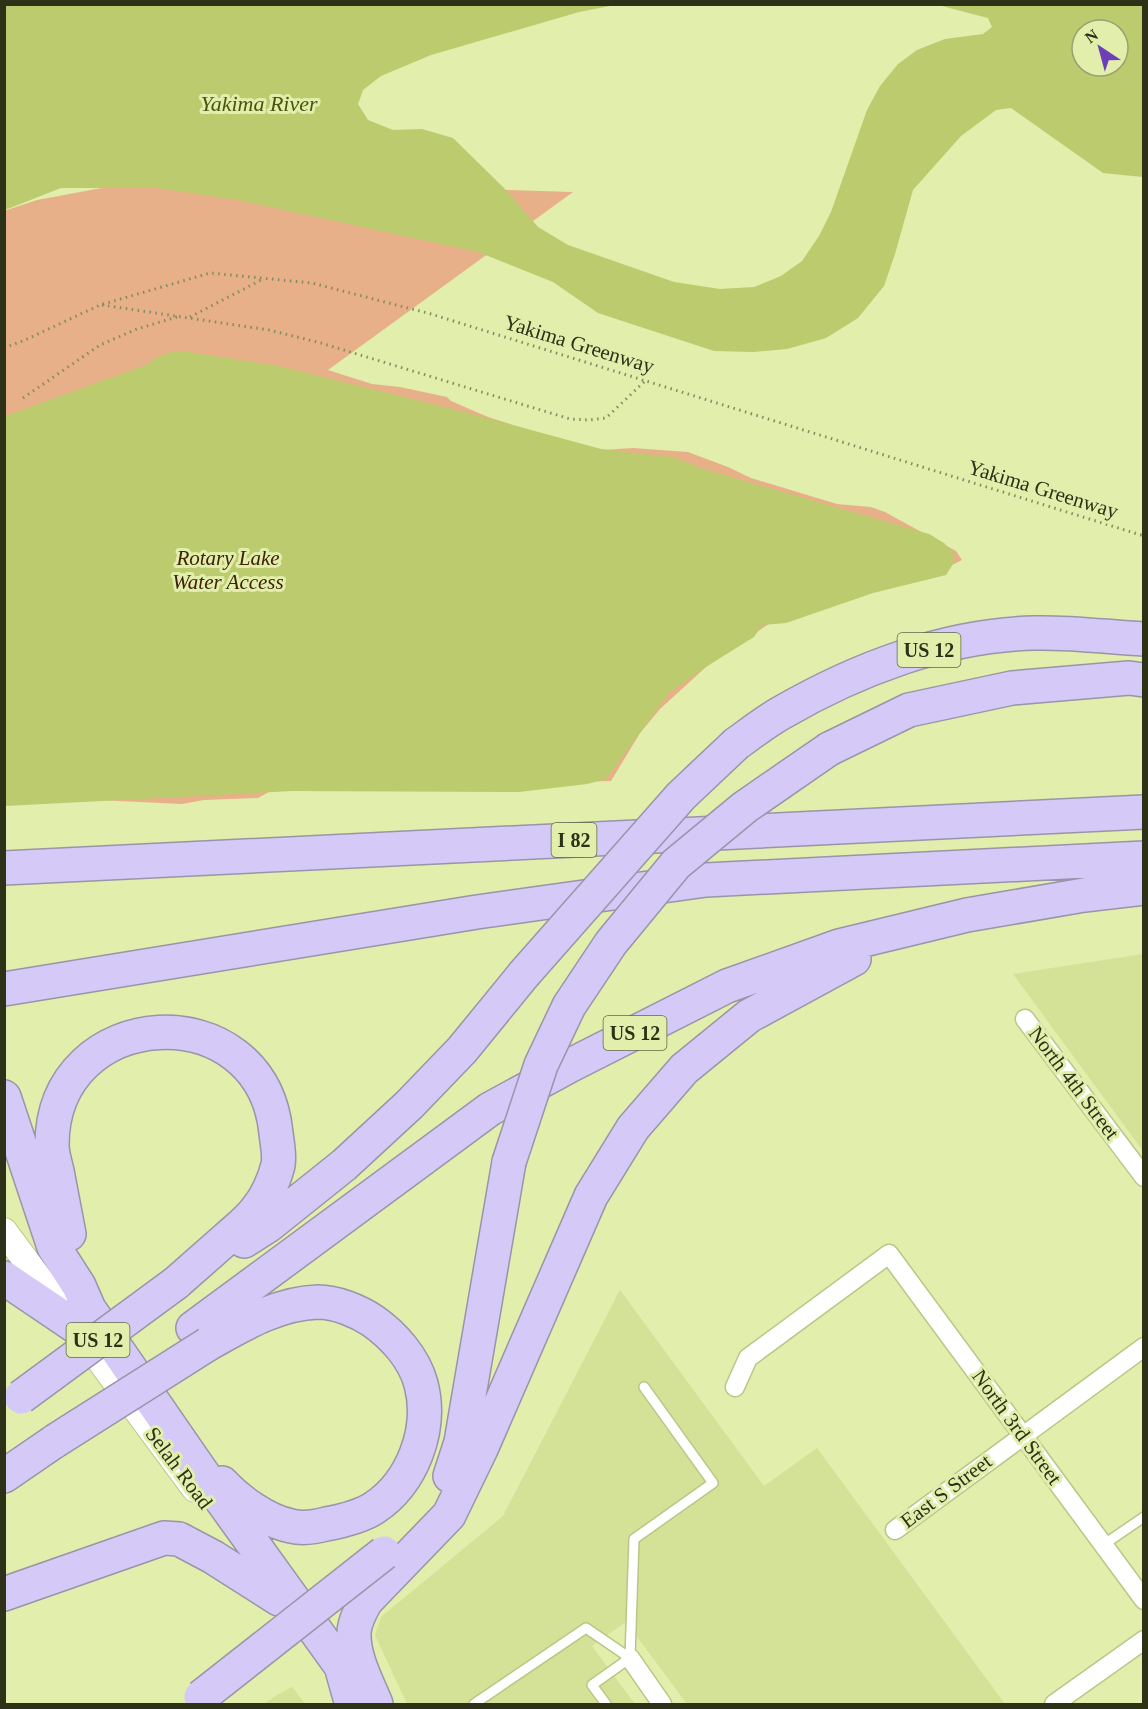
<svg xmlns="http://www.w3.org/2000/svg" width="1148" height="1709" font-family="Georgia,serif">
	<rect width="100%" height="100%" fill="#e1eeac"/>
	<!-- built -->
	<path fill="#d4e298" d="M1143,954H1144L1143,1151L1013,974Z
		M620,1290L764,1486L817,1448L1005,1704H687L626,1622L592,1646L635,1704H407L375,1635L381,1617L503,1516Z
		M292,1687L305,1704H264L277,1695Z"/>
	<!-- green -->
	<path fill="#e8b088" d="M107,187L447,188L573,192L328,370L372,384L400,387L447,397L451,401L488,417L581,447L603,450L633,448L688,452L728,467L751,478L837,504L871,507L885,512L956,551L962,560L948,567L770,623L706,667L660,709L640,733L611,781L274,789L258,798L204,800L182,804L97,800L5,804L4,211L37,200Z"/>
	<!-- water -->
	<path fill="#bbcb6d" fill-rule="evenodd" d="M10,4L615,5L579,12L431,55L381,76L363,90L358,104L368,120L393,130L422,129L453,138L507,191L538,227L568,245L674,282L720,289L754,287L781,276L802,261L819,236L831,212L867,110L880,86L898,64L917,50L945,39L983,34L992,27L988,18L938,5H1143V177L1103,173L1011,108L996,110L961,136L913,190L895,254L884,286L858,318L826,338L787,349L753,352L714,351L598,313L553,282L478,252L238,200L157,188H61L5,210L4,7ZM1082,30H1118V66H1082Z
		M182,351L279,366L461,411L601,449L672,457L707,470L929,534L944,543L954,553L953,564L946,575L873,593L786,623L762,625L754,637L704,668L669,693L606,779L587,784L519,792L292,791L5,806V416L146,365C157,356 167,352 182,351Z"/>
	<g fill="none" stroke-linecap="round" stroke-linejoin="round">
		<!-- lane casing -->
		<g stroke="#bac686" stroke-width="12">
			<path id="lane" d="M1103,1545L1144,1517
				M474,1704L586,1628L630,1658L634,1539L713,1483L644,1387
				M606,1704L592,1685L630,1658"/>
		</g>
		<!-- street casing -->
		<g stroke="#bac686" stroke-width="21">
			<path id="street" d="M1025,1019L1144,1177
				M735,1387L748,1358L889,1254L1144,1600
				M895,1530L1144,1347
				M630,1658L662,1704
				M1054,1704L1144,1640"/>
		</g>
		<!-- secondary casing -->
		<g stroke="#bac686" stroke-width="28">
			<path id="secondary" d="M4,1231L195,1489"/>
		</g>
		<!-- highway casing -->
		<g stroke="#9a94a9" stroke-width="36">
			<path id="highway" d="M736,744C750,734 765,722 781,713C857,669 946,635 1034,633C1071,632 1107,637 1144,639
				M829,749L909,710L1012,688L1129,678L1144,680
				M4,868L1144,812
				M4,989L477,912L706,880L1144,858
				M4,1097L54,1247L79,1286L89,1309L205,1477L341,1666L350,1698
				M69,1234C65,1213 61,1192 57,1171C55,1163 52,1153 52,1145C52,1003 262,991 276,1133C277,1143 280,1155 278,1165C275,1178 267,1196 259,1206C251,1219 238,1228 227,1238C210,1253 193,1268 176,1283
				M244,1241L269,1225L344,1165L409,1105L462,1050L524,974
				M4,1278L75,1326
				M193,1328L490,1109L571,1065L727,986L839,946L967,915L1084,895L1144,888
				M208,1344C242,1325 278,1303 318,1302C336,1302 358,1311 373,1321C394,1336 414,1358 421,1384C433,1430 412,1483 374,1508C360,1517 342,1521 326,1524C315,1527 303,1529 291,1526C266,1521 239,1501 222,1483
				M4,1476L55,1441
				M450,1476L461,1442L509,1162
				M4,1594L164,1538L179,1539L213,1557L279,1599
				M376,1704C367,1682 353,1657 354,1632C355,1620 361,1610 366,1601L449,1515L481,1449L591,1196L633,1128L684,1069L749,1016L854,959"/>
		</g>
		<!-- path -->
		<path stroke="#838c5f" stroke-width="3" stroke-dasharray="1.5 4.5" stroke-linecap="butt" d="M102,305L269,330L321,343L570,419L589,420L606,418L645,381
			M190,317L263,279
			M4,348L25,340L100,305L210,273L312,283L431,314L1144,536
			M23,398L100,345L137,329L177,317"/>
		<!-- lane -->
		<use href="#lane" stroke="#fff" stroke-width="9"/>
		<!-- street -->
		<use href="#street" stroke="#fff" stroke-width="18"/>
		<!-- secondary -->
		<use href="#secondary" stroke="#fff" stroke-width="26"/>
		<!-- highway -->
		<use href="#highway" stroke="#d5c9f7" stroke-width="33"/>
		<!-- highway-bridge casing -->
		<g stroke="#9a94a9" stroke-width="36" stroke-linecap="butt">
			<path id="highway-bridge" d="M524,974L681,796L736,744
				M509,1162L541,1065L569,1006L611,943L676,864L745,807L829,749
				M21,1397L176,1283
				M55,1441L208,1344
				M201,1697L384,1553"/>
		</g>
		<!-- highway-bridge -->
		<use href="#highway-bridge" stroke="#d5c9f7" stroke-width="33"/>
	</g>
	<g text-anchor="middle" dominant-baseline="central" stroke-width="6" stroke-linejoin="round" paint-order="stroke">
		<!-- shield labels -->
		<g fill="#e1eeac" stroke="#626a44" stroke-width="1.5">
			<rect x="897.5" y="633" width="63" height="34" rx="4.5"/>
			<rect x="551.5" y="823" width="45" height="34" rx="4.5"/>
			<rect x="603.5" y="1016" width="63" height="34" rx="4.5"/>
			<rect x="66.5" y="1323" width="63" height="34" rx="4.5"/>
		</g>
		<g font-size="20" font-weight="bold" fill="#2c3117">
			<text x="929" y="650">US 12</text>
			<text x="574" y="840">I 82</text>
			<text x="635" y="1033">US 12</text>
			<text x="98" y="1340">US 12</text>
		</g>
		<!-- street labels -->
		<g font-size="21" fill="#2c3117" stroke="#e1eeac">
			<text transform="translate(579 344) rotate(17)">Yakima Greenway</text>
			<text transform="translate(1043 489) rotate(17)">Yakima Greenway</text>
			<text transform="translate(1074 1083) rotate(53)">North 4th Street</text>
			<text transform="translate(1017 1427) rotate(54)">North 3rd Street</text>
			<text transform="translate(179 1468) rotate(53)">Selah Road</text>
			<text transform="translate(946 1491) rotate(-37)">East S Street</text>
		</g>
		<!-- park labels -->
		<g font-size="21" font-style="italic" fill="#3f2106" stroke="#e1eeac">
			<text x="228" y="558">Rotary Lake<tspan x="228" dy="24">Water Access</tspan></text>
		</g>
		<!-- water labels -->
		<g font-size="22" font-style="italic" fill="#4b540d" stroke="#e1eeac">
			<text x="259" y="103">Yakima River</text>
		</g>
	</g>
	<!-- border -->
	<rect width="1148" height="1709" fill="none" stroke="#2c3117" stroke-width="12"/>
	<!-- north arrow -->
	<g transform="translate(1100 48) rotate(324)"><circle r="28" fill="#e1eeac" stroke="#99a270" stroke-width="1.5"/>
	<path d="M0-4.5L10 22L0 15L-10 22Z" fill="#6d3fb7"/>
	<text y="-9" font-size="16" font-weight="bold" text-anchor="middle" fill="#2c3117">N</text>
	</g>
</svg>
